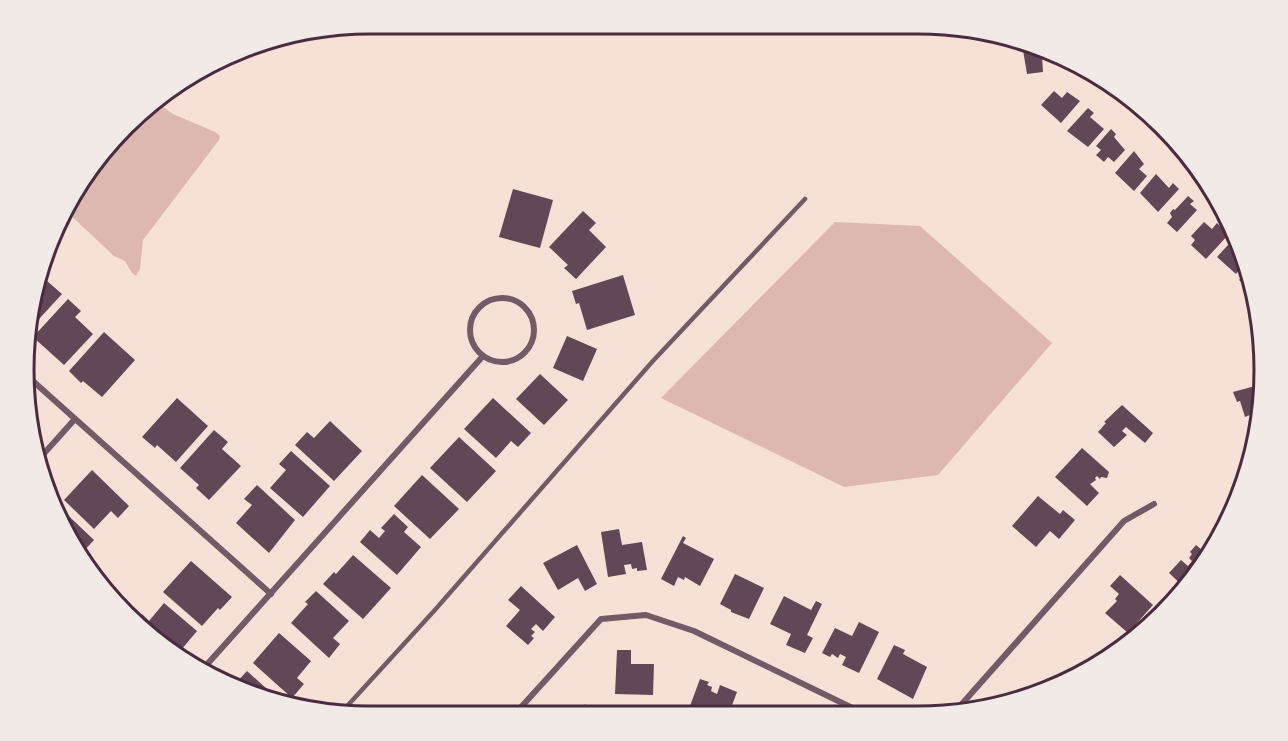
<svg xmlns="http://www.w3.org/2000/svg" width="1288" height="741" font-family="Merriweather,serif">
	<rect width="100%" height="100%" fill="#f7e1d7"/>
	<!-- water -->
	<path fill="#dcb8b0" d="M155,101L173,114L215,132L220,136L219,140L143,240L140,269L136,276L132,273L125,261L114,256L67,212L83,178Z
		M835,222L920,226L1052,343L938,475L844,487L661,398Z"/>
	<!-- building -->
	<path fill="#644757" d="M1039,47L1046,51L1047,54L1042,55L1043,72L1027,74L1023,50Z
		M1054,91L1062,98L1067,92L1080,101L1061,123L1041,105Z
		M1088,108L1094,113L1090,117L1104,129L1088,147L1067,131Z
		M1111,129L1116,134L1114,137L1125,150L1114,162L1108,157L1104,162L1096,155L1101,150L1096,146Z
		M1134,151L1144,164L1139,169L1147,176L1134,191L1115,173Z
		M1156,174L1169,188L1173,183L1179,189L1158,212L1140,193Z
		M513,189L553,200L540,248L499,237Z
		M1188,196L1194,201L1190,204L1197,210L1177,232L1167,223L1172,217L1170,213L1173,209L1175,210Z
		M583,211L596,223L589,230L606,247L576,279L564,268L568,265L549,247Z
		M1204,222L1212,229L1217,223L1223,229L1224,227L1229,234L1206,259L1191,245L1195,240L1191,236Z
		M1228,245L1234,250L1235,249L1242,266L1236,274L1217,257Z
		M1245,273L1254,295L1252,297L1246,292L1249,289L1239,280Z
		M39,274L62,294L29,330L36,280Z
		M623,275L635,315L587,330L579,303L576,304L572,291Z
		M68,299L81,311L75,317L93,334L64,365L33,337Z
		M104,332L135,360L102,397L83,381L81,383L69,371Z
		M567,336L597,349L583,381L553,368Z
		M540,374L568,400L544,425L516,399Z
		M1255,386L1257,393L1255,396L1257,412L1245,417L1240,401L1237,402L1233,392Z
		M177,398L208,426L176,462L157,445L155,448L142,437Z
		M493,398L531,433L518,447L511,441L496,458L464,429Z
		M1122,405L1153,433L1145,443L1126,427L1122,431L1127,435L1114,447L1098,432L1106,423L1104,422Z
		M330,421L362,451L334,481L295,445L307,432L314,438Z
		M214,430L228,442L222,449L241,466L209,500L196,488L199,485L180,468Z
		M459,437L496,471L467,502L430,468Z
		M1082,448L1109,472L1107,478L1101,477L1100,479L1097,476L1095,478L1096,480L1090,484L1099,493L1087,506L1055,477Z
		M291,451L330,486L303,517L270,488L286,470L279,464Z
		M92,470L129,506L118,518L111,511L94,529L64,500Z
		M422,475L459,509L430,539L394,506Z
		M257,485L295,520L269,553L236,523L252,505L244,499Z
		M1038,496L1060,514L1063,510L1075,520L1059,539L1050,531L1036,547L1012,526Z
		M54,502L94,540L81,554L53,503Z
		M394,514L408,527L404,532L421,547L397,575L360,542L370,530L379,538L385,531L381,528Z
		M619,529L622,545L642,542L647,570L637,571V568L632,569L631,564L624,565L626,574L608,577L601,532Z
		M683,536L686,538L683,543L714,559L700,586L685,577L684,580L678,577L674,586L661,579Z
		M577,545L597,584L585,591L578,578L558,590L543,563Z
		M1196,545L1209,556L1206,563L1185,588L1169,573L1181,560L1188,566L1192,561L1189,558L1192,554L1190,552Z
		M353,555L391,588L363,619L323,584L334,572L336,574Z
		M191,561L232,597L220,610L218,608L202,626L163,592Z
		M735,574L764,588L749,619L731,612V610L720,604Z
		M1120,575L1153,605L1128,633L1105,613L1117,601L1115,599L1119,594L1110,586Z
		M521,586L555,617L543,631L536,624L531,629L535,632L531,636L534,638L528,645L506,626L520,610L508,600Z
		M316,591L349,621L333,638L340,644L329,658L291,623L308,604L305,602Z
		M784,596L811,610L816,601L822,604L807,635L813,638L805,653L786,645L791,634L770,624Z
		M164,603L197,631L176,656L137,620L142,614L149,621Z
		M859,622L879,632L859,673L842,665L846,657L840,654L838,658L832,654L830,657L822,653L835,628L852,636Z
		M279,633L311,661L297,678L304,684L292,698L253,663Z
		M894,645L905,650L903,654L927,667L913,699L877,679Z
		M617,650H631V664H654L653,695L615,694Z
		M247,671L278,699L276,702L259,699L233,686Z
		M700,679L709,682L707,685L712,687L711,691L717,694L720,685L737,692L728,716H708L709,713L690,706Z
		M585,704L598,716H576Z
		M775,708L783,711L781,716H771Z"/>
	<g fill="none" stroke-linecap="round" stroke-linejoin="round">
		<!-- service -->
		<path stroke="#755966" stroke-width="4.5" d="M339,715L434,611L652,362L805,199"/>
		<!-- minor -->
		<path stroke="#755966" stroke-width="6" d="M1103,79L1131,104
			M470 330a32 32 0 1 1 64 0a32 32 0 1 1-64 0Z
			M25,374L271,594
			M39,459L75,419
			M202,670L483,356
			M953,714L1124,521L1154,504
			M513,716L601,619L646,615L694,631L869,716"/>
	</g>
	<!-- crop -->
	<path d="M0 0H1288V741H0ZM370 34H918A336 336 0 0 1 1254 370V370A336 336 0 0 1 918 706H370A336 336 0 0 1 34 370V370A336 336 0 0 1 370 34Z" fill="#f1eae7" fill-rule="evenodd"/>
	<path fill="none" stroke="#4a2c40" stroke-width="3" d="M370 34H918A336 336 0 0 1 1254 370V370A336 336 0 0 1 918 706H370A336 336 0 0 1 34 370V370A336 336 0 0 1 370 34Z"/>
</svg>
